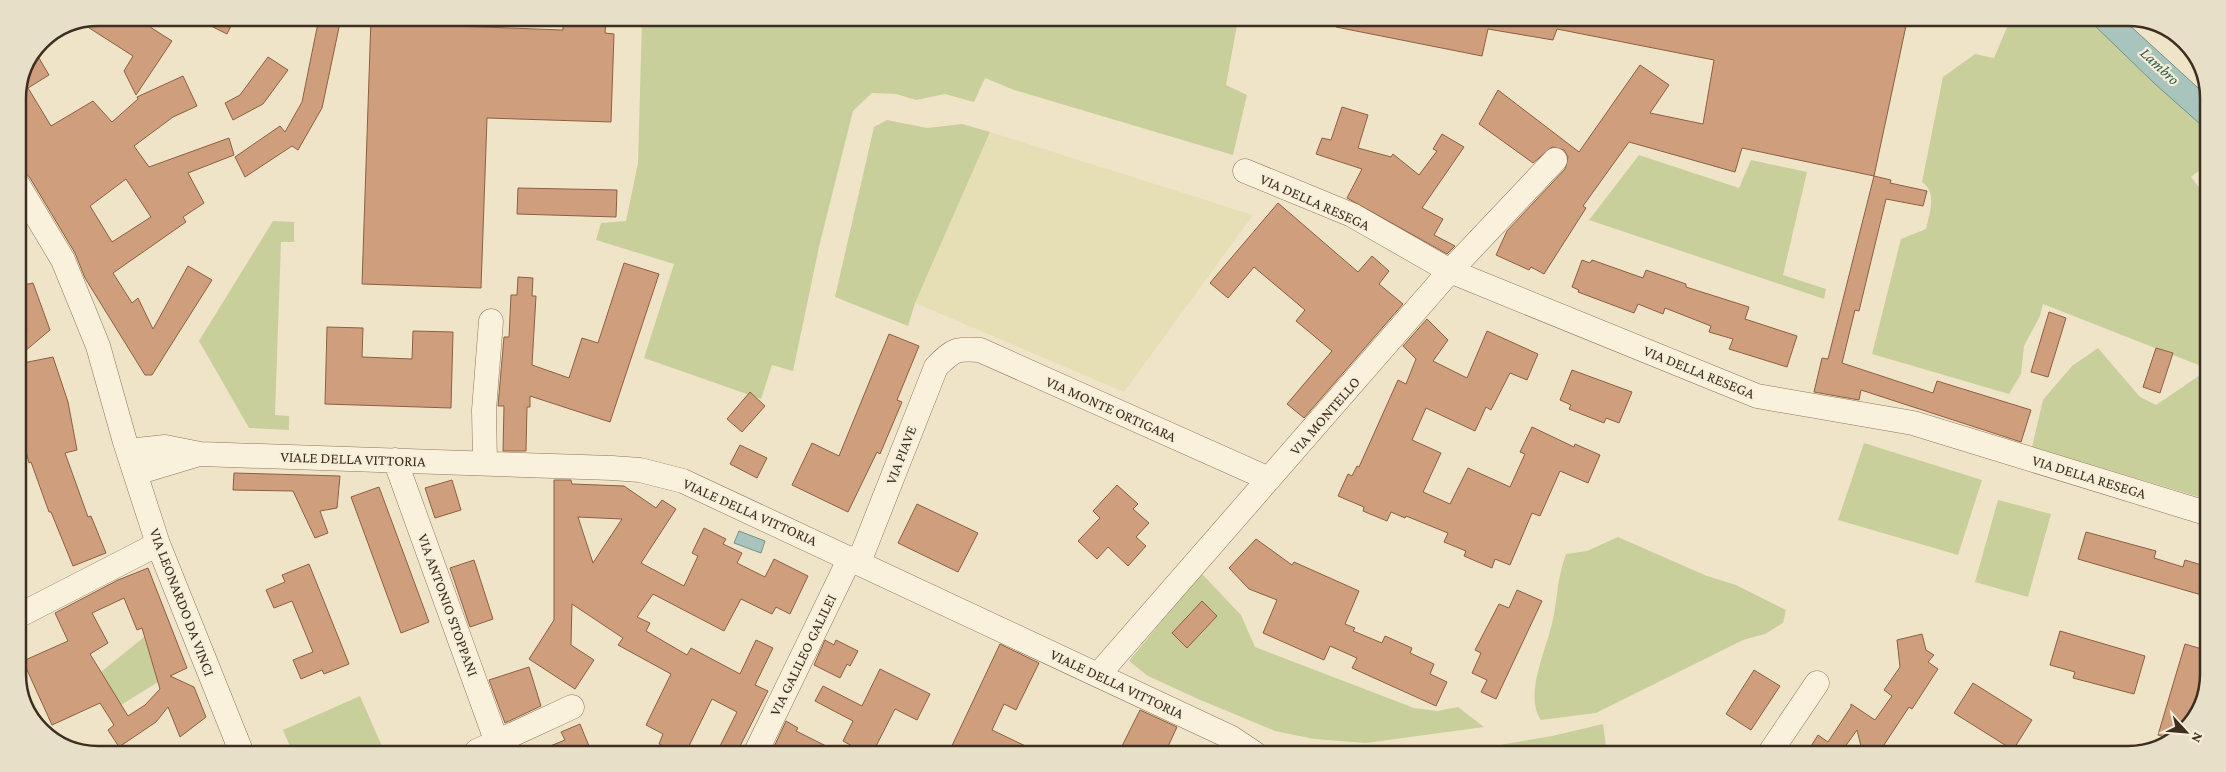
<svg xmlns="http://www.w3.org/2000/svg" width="2226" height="772" font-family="'Crimson Pro',serif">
	<rect width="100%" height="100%" fill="#f0e4c8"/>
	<!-- farmland -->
	<path fill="#e6deb5" d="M990,132L1253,215L1124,392L915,303Z"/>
	<!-- green -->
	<path fill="#c9cf9b" d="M642,19L1238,20L1226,85L1247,95L1233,155L1014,90L985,78L974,102L945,94L916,100L896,94L872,93L853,111L819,247L793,371L772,365L761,399L644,358L674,264L596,240L601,223L626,221L638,163Z
		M2005,21L2091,22L2155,84L2208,131V164L2191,177L2208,199L2206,368L2043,304L2040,316L2024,346L2021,374L2009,394L1872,354L1901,239L1926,229C1929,214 1938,193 1922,182L1943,77L1975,54L1994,58L2008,25Z
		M887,120L927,128L962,124L990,132L915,303L908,326L835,297L874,127Z
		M1639,155L1739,188L1751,160L1807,172L1783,275L1826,289L1824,299L1589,220Z
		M273,221L294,222V242H281L275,415L289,416V430L249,428L199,341Z
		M2098,348L2140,397L2156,405L2206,371V499L2032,447L2043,400L2072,366Z
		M1864,443L1982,480L1958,555L1838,520Z
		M1998,500L2051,514L2028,597L1975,582Z
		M1618,537L1707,576L1736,585L1786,610L1783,623L1765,634L1743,640L1596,713L1541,720C1523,695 1548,646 1553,619C1558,595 1557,578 1566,554L1587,551Z
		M1201,573L1241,615L1255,647L1414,708L1437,711L1458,707L1484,727L1366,743L1314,739L1275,731L1198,699L1148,676L1129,661Z
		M144,637L158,682L121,705L101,672Z
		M360,696L384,751H292L283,730Z
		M1603,724L1607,753H1484L1476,749L1552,736Z"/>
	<!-- water -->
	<path fill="#a9c4bc" stroke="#6f938a" d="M2091,22H2126L2208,97V131L2155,84Z
		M739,531L765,541L761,553L734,543Z"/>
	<!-- building -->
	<path fill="#cf9f7d" stroke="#8d5f41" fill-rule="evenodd" d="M98,18H136L172,41L136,95L124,71L133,56L83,24Z
		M195,18H235L227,34Z
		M319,18H341L322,108L298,150L292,146L245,177L235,157L280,126L285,132L302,102Z
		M371,18H455V26L563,30V18L606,19L605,33L614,34L611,122L487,118L481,288L362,284Z
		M1336,20H1560L1907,21L1874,176L1742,148L1735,172L1629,142L1583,206L1586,208L1544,274L1531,267L1529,270L1496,255L1507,231L1565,169L1568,157L1564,150L1552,147L1533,163L1479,124L1498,90L1579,152L1640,65L1669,85L1650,113L1703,124L1714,60L1557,29L1553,40L1488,29L1482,56L1336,27Z
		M36,53L49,75L28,88L51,126L93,101L112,122L138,99L137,97L183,76L197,106L173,117L134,146L149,167L229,138L234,155L188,173L204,203L183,217L186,222L113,273L132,303L138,298L153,329L188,266L212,280L152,375H145L85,278L75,253L30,178L18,163V93ZM126,179L151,217L112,242L90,206Z
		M268,57L288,70L263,104L233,120L225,103L240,95Z
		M1342,107L1368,115L1358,148L1391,157L1393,154L1419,175L1437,151L1433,149L1442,134L1464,147L1422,208L1443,219L1434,235L1455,246L1447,254L1347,198L1362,169L1316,154L1322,138L1331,140Z
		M1874,176L1891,180L1890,183L1927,191L1923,206L1886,199L1859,311L1855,310L1842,363L1933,393L1937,381L2031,410L2021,442L1861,390L1859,400L1814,392L1822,358L1828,359Z
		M518,188L617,190L616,217L517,214Z
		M1278,203L1358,272L1372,256L1389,271L1379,284L1403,304L1304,418L1287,404L1332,351L1296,321L1305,310L1254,267L1228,298L1210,283Z
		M1582,260L1590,263L1592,260L1643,278L1646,270L1686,284V287L1749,307L1745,319L1797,336L1787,367L1729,349L1733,339L1709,332L1711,326L1665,308L1663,314L1638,304L1634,313L1578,292L1579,290L1572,287Z
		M624,263L659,274L610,422L530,396V407H527L526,451H503L504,406H498L504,337H509L511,295H517L518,277L533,278L532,296H536L532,365L569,378L582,338L598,343Z
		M33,283L50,330L18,357V341L27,330L18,300V286Z
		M2049,312L2066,318L2048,377L2031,372Z
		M1427,319L1448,340L1433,361L1467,378L1487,331L1538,354L1527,380L1510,373L1491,410L1486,407L1475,431L1426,408L1412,440L1441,453L1423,492L1450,504L1468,468L1510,487L1525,454L1520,452L1532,427L1574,447L1575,444L1600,455L1588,483L1560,471L1540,516L1532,513L1510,565L1495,559L1492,568L1464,556L1466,551L1444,542L1448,533L1406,516L1405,518L1391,512L1387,521L1363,511L1364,507L1338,496L1348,474L1352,476L1357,466L1359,467L1398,380L1406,384L1416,359L1403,346Z
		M327,327L363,328L362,357L412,359L413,331L453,332L451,408L325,404Z
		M889,334L919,346L897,400L902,402L880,454L877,452L848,512L792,485L812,443L839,456Z
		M2156,348L2173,353L2160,393L2143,387Z
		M53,357L68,402L77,450L65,453L88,517L91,516L106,553L73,566L51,512H49L31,462L29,463L26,451L18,453V364Z
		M1572,370L1632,392L1619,423L1606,418L1604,423L1569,409L1571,405L1560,400Z
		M750,392L765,406L742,432L727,419Z
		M740,445L767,458L757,478L730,464Z
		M234,473L340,476L337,508L320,511L328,533L315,538L293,491L233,490Z
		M452,480L461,510L435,518L425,488Z
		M554,480H571L572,484L624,486L656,508L662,500L676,509L641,563L684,586L698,556L692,553L704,528L726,539L723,544L742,553L737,563L765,577L774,559L808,576L790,614L776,607L772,614L741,599L724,631L653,594L637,617L650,623L646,631L687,655L691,648L740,674L756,640L773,648L755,685L768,691L737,752H717L737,712L712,699L686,752H675L659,744L663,734L646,725L671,674L618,645L623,638L572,604L571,645L594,660L575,689L529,659L554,620ZM578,517L622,519L593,563Z
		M1117,485L1138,504L1133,509L1149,523L1136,537L1146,546L1128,566L1108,547L1097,559L1078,541L1100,518L1093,511Z
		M379,487L429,622L401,633L351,497Z
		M917,504L978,533L958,572L898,543Z
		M2086,532L2156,551L2154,558L2183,567L2185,560L2205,566V596L2078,559Z
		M1256,539L1292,565L1294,562L1359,591L1345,624L1355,628L1353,631L1382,643L1385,636L1412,648L1410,653L1434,664L1430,674L1447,682L1436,706L1352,668L1357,658L1330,646L1324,660L1263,633L1277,600L1249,589L1229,568Z
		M474,560L493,619L470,627L450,568Z
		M309,564L349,664L324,674L322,670L301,679L293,660L313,652L292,601L274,608L266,590L285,582L282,575Z
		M148,568L187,668L170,676L194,687L206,717L180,737L168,707L156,722L119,747L108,730L114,725L100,703L52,725L23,661L68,641L55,613L118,580ZM124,598L137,630L142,628L160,689L145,705L128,716L90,654L108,643L92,613Z
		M1517,590L1542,601L1496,699L1481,692L1487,680L1472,673L1481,653L1475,650L1499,604L1509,608Z
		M1202,601L1217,616L1187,648L1172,633Z
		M2060,631L2145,656L2134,694L2073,678L2075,672L2050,665Z
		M1922,634L1926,650L1934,655L1928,662L1938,669L1912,709L1909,707L1878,754H1863L1857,730L1842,751L1846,754H1806L1818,735L1828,742L1851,707V704L1875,720L1892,696L1884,690L1900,667L1897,640Z
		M825,640L834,645L836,640L858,651L850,666L847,664L840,678L814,665Z
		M1000,644L1039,663L1016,710L1004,704L992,730L1038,752H949Z
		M2185,644L2205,650L2204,699L2177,738L2172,740L2158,735Z
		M529,667L541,706L505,723L489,680Z
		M880,669L930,694L917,720L895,709L873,752H863L843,741L853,721L815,701L823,686L862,706Z
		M1754,670L1780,686L1751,730L1726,714Z
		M1973,683L2032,720L2013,750L1954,713Z
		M1140,710L1177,727L1165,753L1119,752Z
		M786,721L798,728L796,731L838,752H778L773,749Z
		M580,724L591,751H538L565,740L561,732Z"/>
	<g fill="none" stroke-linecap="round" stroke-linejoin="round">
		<!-- minor casing -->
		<g stroke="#8d765c" stroke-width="25">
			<path id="minor" d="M1245,171L1352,215L1450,271L1757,396L1913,423L2206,513
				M18,185L63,260L98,346L125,442L158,544L241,751
				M128,451L165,447L200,454L612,468L640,470L683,481L1230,737L1254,753
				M395,460L500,751
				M485,463L484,410L491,321
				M136,473L199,454
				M859,562L936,367C953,350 956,348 980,350L1269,479
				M18,616L158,544
				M1098,675L1450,271L1555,160
				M477,751L572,707
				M756,752L850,558
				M1769,754L1817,683"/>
		</g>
		<!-- minor -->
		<use href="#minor" stroke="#faf1dc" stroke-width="24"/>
	</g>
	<g text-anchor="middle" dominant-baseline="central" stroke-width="4.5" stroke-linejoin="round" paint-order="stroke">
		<!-- street labels -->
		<g font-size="15" fill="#3d2e20" stroke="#f7eed8">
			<text transform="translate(1315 202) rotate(24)">VIA DELLA RESEGA</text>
			<text transform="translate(1699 372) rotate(22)">VIA DELLA RESEGA</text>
			<text transform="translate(1111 409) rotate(24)">VIA MONTE ORTIGARA</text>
			<text transform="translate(1325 416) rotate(-49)">VIA MONTELLO</text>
			<text transform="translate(901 455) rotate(-69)">VIA PIAVE</text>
			<text transform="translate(353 459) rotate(2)">VIALE DELLA VITTORIA</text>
			<text transform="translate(2089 477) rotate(17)">VIA DELLA RESEGA</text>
			<text transform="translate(750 512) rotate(24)">VIALE DELLA VITTORIA</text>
			<text transform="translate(182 602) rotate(69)">VIA LEONARDO DA VINCI</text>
			<text transform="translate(448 605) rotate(70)">VIA ANTONIO STOPPANI</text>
			<text transform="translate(803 655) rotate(-64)">VIA GALILEO GALILEI</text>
			<text transform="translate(1117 684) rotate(25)">VIALE DELLA VITTORIA</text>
		</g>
		<!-- water labels -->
		<g font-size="16" font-style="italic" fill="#2f5d5a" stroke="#f7eed8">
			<text transform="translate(2160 66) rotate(43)">Lambro</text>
		</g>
	</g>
	<!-- crop -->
	<path d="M0 0H2226V772H0ZM98 26H2128A72 72 0 0 1 2200 98V674A72 72 0 0 1 2128 746H98A72 72 0 0 1 26 674V98A72 72 0 0 1 98 26Z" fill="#e8dfc9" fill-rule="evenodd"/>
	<path fill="none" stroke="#3d2e20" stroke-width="2.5" d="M98 26H2128A72 72 0 0 1 2200 98V674A72 72 0 0 1 2128 746H98A72 72 0 0 1 26 674V98A72 72 0 0 1 98 26Z"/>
	<!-- north arrow -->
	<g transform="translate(2186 732) rotate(116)" stroke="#f7eed8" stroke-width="4" paint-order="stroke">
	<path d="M0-4L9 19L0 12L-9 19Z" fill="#3d2e20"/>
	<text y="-8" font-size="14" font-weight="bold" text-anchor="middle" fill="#3d2e20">N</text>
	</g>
</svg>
